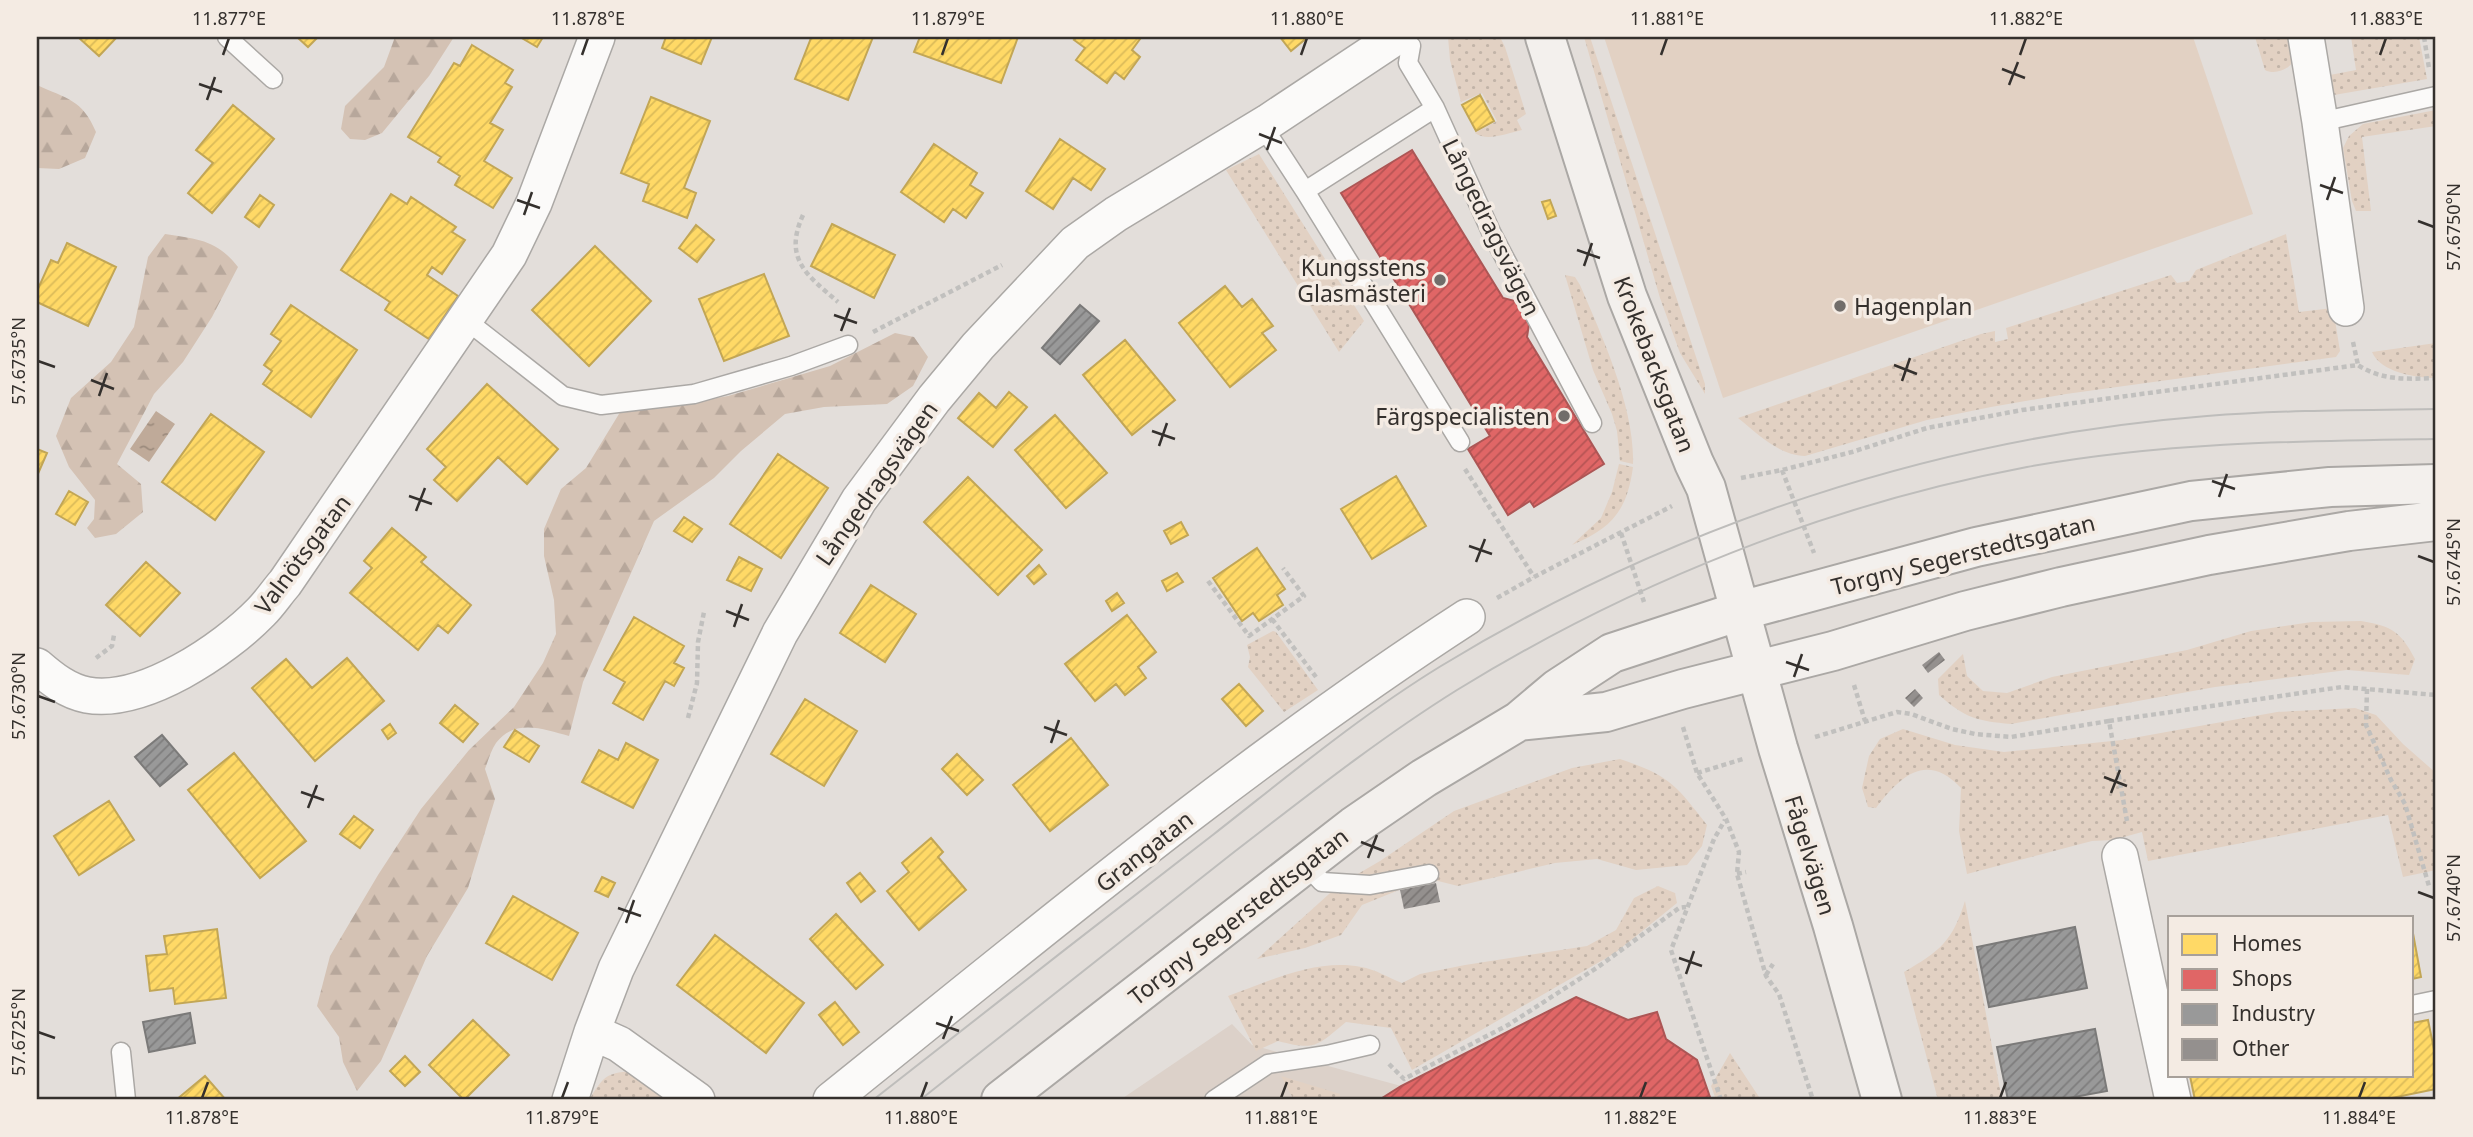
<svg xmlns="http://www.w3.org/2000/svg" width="2473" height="1137" font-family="'Noto Sans',sans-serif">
	<defs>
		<pattern id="grass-dots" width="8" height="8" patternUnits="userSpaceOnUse" patternTransform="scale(1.75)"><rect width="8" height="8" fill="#e2d1c3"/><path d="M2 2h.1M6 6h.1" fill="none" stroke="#c2b4a8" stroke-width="1.8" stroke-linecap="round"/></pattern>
		<pattern id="forest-firs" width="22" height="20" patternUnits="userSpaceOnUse" patternTransform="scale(1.75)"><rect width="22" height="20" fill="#d4c2b4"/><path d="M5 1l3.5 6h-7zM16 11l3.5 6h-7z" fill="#b7a79b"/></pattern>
		<pattern id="water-ripples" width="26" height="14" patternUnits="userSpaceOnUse" patternTransform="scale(1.75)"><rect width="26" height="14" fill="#bfaa99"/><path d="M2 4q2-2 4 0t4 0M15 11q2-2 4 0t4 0" fill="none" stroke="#9c8b7d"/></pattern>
		<pattern id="homes-hatch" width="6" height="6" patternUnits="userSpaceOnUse" patternTransform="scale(1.75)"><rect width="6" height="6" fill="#ffd966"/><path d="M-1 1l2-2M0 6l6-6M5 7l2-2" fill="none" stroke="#dbbb59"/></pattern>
		<pattern id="shops-hatch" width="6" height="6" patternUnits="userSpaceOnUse" patternTransform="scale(1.75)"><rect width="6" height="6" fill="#e06666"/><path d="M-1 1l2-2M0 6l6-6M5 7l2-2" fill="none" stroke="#b65454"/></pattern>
		<pattern id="industry-hatch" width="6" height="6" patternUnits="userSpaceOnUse" patternTransform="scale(1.75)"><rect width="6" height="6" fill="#999"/><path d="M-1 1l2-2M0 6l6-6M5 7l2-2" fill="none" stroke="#7e7d7d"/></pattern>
		<pattern id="building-hatch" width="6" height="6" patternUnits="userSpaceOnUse" patternTransform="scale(1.75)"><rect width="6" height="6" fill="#94908e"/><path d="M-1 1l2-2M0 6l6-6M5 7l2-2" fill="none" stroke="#7a7674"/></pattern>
	</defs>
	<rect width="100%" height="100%" fill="#e3deda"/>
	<!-- built -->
	<path fill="#dcd1c9" d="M1576,997L1628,1020L1657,1012L1666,1039L1697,1060L1711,1100H1120L1232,1024L1252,1045L1401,1086Z"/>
	<!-- grass -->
	<path fill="url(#grass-dots)" d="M1448,37H1500L1505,47L1526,114L1517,120L1522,130C1508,133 1487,142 1475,133L1497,121L1482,93L1461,102L1450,60Z
		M1584,37H1590L1705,384V394L1680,353L1660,298Z
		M2255,37H2290C2291,42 2295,49 2295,54C2295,68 2276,76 2265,70Z
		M2351,37H2419L2427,79L2334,95L2330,75L2356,70Z
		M2436,110V126L2362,137L2371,211H2356L2352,201L2343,148L2349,136L2363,124Z
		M1259,154L1364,321L1339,352L1226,170Z
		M2286,234L2299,312L2333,308L2340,351L2336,357L2066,394L1991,407L1927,420L1805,456C1778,455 1758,434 1738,418L1981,334L1995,331V342L2008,339L2006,328L2171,275L2177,283L2189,281L2196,270Z
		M1565,275L1575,277L1580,285C1602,336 1635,408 1633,464L1620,461L1617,431L1612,414L1593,370Z
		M2436,343V378C2416,378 2380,372 2372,352Z
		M1619,464L1633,467C1627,511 1612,528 1572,545L1601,518L1612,492Z
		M2361,621C2392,626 2401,632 2415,659L2409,675L2347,670L2215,687L2011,724C1977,721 1965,718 1939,695L1938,679L1963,654L1967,676L1983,691L2007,693L2052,677L2187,650L2251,631L2312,622Z
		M1273,631L1276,632L1318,690L1284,712L1248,667L1250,657L1247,645Z
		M2355,708L2376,715L2403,744L2436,773V870L2403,877L2388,815L2148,861L2142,832L2113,840L2092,841L1967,874L1959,831L1961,788C1927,752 1901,775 1876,808L1868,807L1862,788L1869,756L1880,739L1903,729L1955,745L2004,752L2122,740L2277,712Z
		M1620,759C1670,776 1675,784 1707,825L1702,846L1687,865L1636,870L1597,859L1555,863L1458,886L1434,880L1399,890L1362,905L1341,935L1305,948L1257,959L1339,885L1380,861L1454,811L1572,768Z
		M1658,886L1675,893L1677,903L1615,953L1412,1070L1391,1028L1346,1022C1317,1046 1316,1051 1278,1041L1256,1051L1228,996C1269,981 1317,958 1361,967C1375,969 1389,978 1402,983L1420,974L1465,965L1587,946L1616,930L1634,898Z
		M1965,901L2002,1100H1938L1904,972C1940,951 1952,942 1965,901Z
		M1730,1053L1761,1100H1716L1711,1086Z
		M632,1071L688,1100H589C603,1078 604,1073 632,1071Z
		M1281,1076L1340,1094L1339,1100H1294Z"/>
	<!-- forest -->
	<path fill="url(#forest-firs)" d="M395,37H454L429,76L382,133L365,140L350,139L341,129L345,106L384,67Z
		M37,85C67,99 82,99 96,132L85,158L59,169L37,168Z
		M165,234C198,239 217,240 238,267L212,317L183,362L154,394L117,464L141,484L143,512L116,534L95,538L87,528L94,519L95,500L69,467L56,436L71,398L111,362L134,327L148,257Z
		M895,333L914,337L928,357L913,386L887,404L824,407L785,414L741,451L714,478L654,521L583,682L569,736C544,729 515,718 496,743C491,750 488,761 485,769L495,799L468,888L427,956L381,1061L357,1091L343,1062L339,1037L317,1006L330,956L378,875L421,809L469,750L514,707L543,663L556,634L554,600L544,556V529L561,489L586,468L622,409H656L728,396L830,366Z"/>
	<!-- pitch -->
	<path fill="#e2d1c3" d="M1604,37H2193L2253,214L1723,398Z"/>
	<!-- water -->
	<path fill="url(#water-ripples)" d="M156,411L175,424L149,462L130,449Z"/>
	<!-- homes -->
	<path fill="url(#homes-hatch)" stroke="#c2a655" stroke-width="2" d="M78,37H117L99,56Z
		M297,37H318L308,47Z
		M520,37H543L537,47Z
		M666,37H712L701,64L662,48Z
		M807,37H873L848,100L795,79L811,38Z
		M920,37H1018L1001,83L914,52Z
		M1077,37H1137L1140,39L1132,50L1140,57L1124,79L1115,72L1107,83L1076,60L1085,48L1074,40Z
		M1280,37H1308L1291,51Z
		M472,45L513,70L505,83L512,87L490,123L503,130L484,161L512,178L493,208L455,185L460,176L438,162L441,157L408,137L454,63L460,66Z
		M1480,95L1494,121L1476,131L1462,105Z
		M651,97L710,121L684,188L696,193L687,218L643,201L649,184L621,173Z
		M233,105L274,139L212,213L188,193L213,163L196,150Z
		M1060,139L1105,169L1091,190L1073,178L1053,209L1026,191Z
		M934,144L977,173L970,185L983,193L966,218L953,209L944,222L901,192Z
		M391,194L407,204L411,197L456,227L452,232L465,240L442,274L432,267L427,275L458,296L429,339L385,310L390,302L341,270Z
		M260,195L274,205L259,227L245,217Z
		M1550,200L1556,216L1548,219L1542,202Z
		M832,224L895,255L874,298L811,266Z
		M696,225L714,240L697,262L679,248Z
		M67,243L116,267L88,326L37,302V291L51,260L58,263Z
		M595,246L651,301L589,366L532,310Z
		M764,274L789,336L724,361L699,299Z
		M1225,286L1242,307L1252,299L1273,326L1262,333L1276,350L1230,387L1179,323Z
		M291,305L357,350L311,417L263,384L272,371L264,365L281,341L271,334Z
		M1125,340L1175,400L1132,435L1083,375Z
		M487,384L558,449L527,484L498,457L457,501L434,480L446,467L427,449Z
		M1009,392L1027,407L993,447L958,418L979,393L996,408Z
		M211,414L264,452L215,520L162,482Z
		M1055,415L1107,473L1066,508L1015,450Z
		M37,449L47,453L37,476Z
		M778,454L828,488L781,558L730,524Z
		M1396,476L1426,526L1372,559L1341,509Z
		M968,477L1042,550L998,595L924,522Z
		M69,491L88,502L75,525L56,514Z
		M684,517L702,529L692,542L674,531Z
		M1181,522L1188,535L1171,544L1164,531Z
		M392,528L426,557L421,562L471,605L448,633L438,625L418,650L350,593L372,568L364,561Z
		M1257,548L1285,589L1277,595L1283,605L1259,621L1253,613L1242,621L1213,578Z
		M739,557L762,569L751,591L727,580Z
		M146,562L180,593L140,636L106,605Z
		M1039,565L1046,574L1034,584L1027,576Z
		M1177,573L1183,582L1167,591L1162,581Z
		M871,585L916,614L885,662L840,633Z
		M1117,593L1124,603L1112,611L1106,601Z
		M1127,615L1156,652L1138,667L1146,678L1125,695L1116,684L1095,701L1065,664Z
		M634,617L684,646L674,663L684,668L674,686L665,681L643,720L613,703L625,682L604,670Z
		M347,658L384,701L315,761L252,688L286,659L312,688Z
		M1239,684L1263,711L1246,726L1222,699Z
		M805,699L857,731L824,786L771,754Z
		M455,705L478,724L463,742L440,723Z
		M390,724L396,733L388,739L382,730Z
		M515,730L539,746L529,762L504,747Z
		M1071,738L1108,785L1050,831L1013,785Z
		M626,743L658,760L633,808L582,782L599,750L618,760Z
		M234,753L306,841L260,878L188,790Z
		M957,754L983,780L967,795L942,769Z
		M109,801L134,840L79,875L54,836Z
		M354,816L373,830L360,848L340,834Z
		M931,838L943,852L938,857L966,890L919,930L887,891L909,872L902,863Z
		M860,873L875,891L861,902L847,883Z
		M602,877L615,883L608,897L595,891Z
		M513,896L578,933L552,980L486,943Z
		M836,914L883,965L856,989L810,939Z
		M2412,928L2421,977L2412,979Z
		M217,929L226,998L175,1004L173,988L150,991L146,956L167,954L164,936Z
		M715,935L804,1003L766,1053L677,985Z
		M835,1002L859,1032L843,1045L819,1015Z
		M473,1020L509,1055L464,1100L429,1065Z
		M2428,1020L2436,1059V1089L2382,1100H2195L2190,1076H2412V1023Z
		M405,1056L420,1072L405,1086L390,1071Z
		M205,1076L226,1100H176Z"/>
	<!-- shops -->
	<path fill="url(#shops-hatch)" stroke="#ac5655" stroke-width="2" d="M1412,150L1503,298L1515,301L1529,324L1527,337L1604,464L1534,507L1530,501L1508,515L1468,449L1490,436L1341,193Z
		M1576,997L1628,1020L1657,1012L1666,1039L1697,1060L1711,1100H1379L1401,1086Z"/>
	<!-- industry -->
	<path fill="url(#industry-hatch)" stroke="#7b7a79" stroke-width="2" d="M1080,305L1099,321L1060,364L1042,348Z
		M162,735L187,764L160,786L135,757Z
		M2075,927L2087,988L1989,1007L1977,947Z
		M190,1013L195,1043L149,1052L143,1022Z
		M2095,1029L2107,1091L2058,1100H2008L1997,1047Z"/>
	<!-- building -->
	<path fill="url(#building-hatch)" d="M1939,652L1945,660L1928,673L1922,665Z
		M1915,689L1923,698L1914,707L1905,698Z
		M1436,883L1440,902L1404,909L1400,890Z"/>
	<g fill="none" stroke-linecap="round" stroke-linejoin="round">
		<!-- lane casing -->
		<g stroke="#aba8a5" stroke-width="21">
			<path id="lane" d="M227,37L273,79
				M1394,38L1411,46L1408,63L1435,108L1492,234L1592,423
				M2320,122L2436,96
				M1262,125L1305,191L1460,442
				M1305,191L1435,108
				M466,320L563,396L601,405L694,394L791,366L848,345
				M1306,865L1322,882L1370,885L1429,874
				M2412,1005L2436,1000
				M121,1052L126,1100
				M1214,1100L1268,1064L1327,1055L1370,1045"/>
		</g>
		<!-- street casing -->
		<g stroke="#aba8a5" stroke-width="38">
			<path id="street" d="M2306,37L2320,122L2346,308
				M37,666C52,679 67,691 87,695C143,705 224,650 261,612C270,603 277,592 285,583L509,255L534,203L597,37
				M2120,856L2173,1100
				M592,1032L619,1044L697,1100
				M570,1100L592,1032L616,969L780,633L859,500L934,399L978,346L1075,243L1116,214L1268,122L1396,37
				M831,1100C1038,934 1243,762 1467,617"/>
		</g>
		<!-- secondary casing -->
		<g stroke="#aba8a5" stroke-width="42">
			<path id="secondary" d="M1545,37L1627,296L1694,463L1706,488L1778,748L1833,926L1882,1100
				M1519,721L1606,712L1683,689L1833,651L1965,611L2061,587L2209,555L2349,531L2436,521
				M1001,1100L1354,826L1424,778L1519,721L1557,689L1612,653L1740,611L1976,547L2191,501L2330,487L2436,484"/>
		</g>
		<!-- path -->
		<path stroke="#c1c0be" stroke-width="4.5" stroke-dasharray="5 3.5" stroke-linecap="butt" d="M2424,37L2429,68
			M803,215C783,259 807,275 838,302
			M873,332L1002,265
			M2353,342L2358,365
			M1465,469L1534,577
			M1782,470L1814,553
			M1741,478L1782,470L1852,452L1927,428L2022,410L2358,365C2382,381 2408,379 2436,378
			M1621,533L1644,602
			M1208,581L1249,636L1304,596L1283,568
			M1497,598L1534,577L1672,506
			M1272,619L1316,677
			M96,658L112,646L114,635
			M1854,685L1865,721
			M2367,689L2366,725L2391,780L2405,804L2429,886
			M688,718L697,683L698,642L704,612
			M2109,721L2342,687L2436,695
			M1683,727L1697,773L1726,819L1739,852L1737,874L1766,976L1779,994L1813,1100
			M1815,737L1897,712L1911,714L1952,729L1975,734L2011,737L2109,721L2127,821
			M1697,773L1743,759
			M1737,874L1746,872
			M1766,975L1773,964
			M1389,1064L1404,1079L1508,1025L1598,967L1679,908L1686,907
			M1721,1100L1671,950L1714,839L1725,820"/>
		<!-- lane -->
		<use href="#lane" stroke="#fbfaf9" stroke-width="18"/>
		<!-- street -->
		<use href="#street" stroke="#fbfaf9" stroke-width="35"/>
		<!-- secondary -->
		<use href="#secondary" stroke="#f3f0ed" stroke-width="38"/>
		<!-- tram -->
		<path stroke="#bebdbb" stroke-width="2" d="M873,1100C986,1011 1100,922 1214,834C1288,776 1361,715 1441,666C1671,526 1938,437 2207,416C2283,410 2360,410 2436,409
			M920,1100C1023,1019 1125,937 1229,856C1303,799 1377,740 1457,690C1631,583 1826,505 2027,467C2165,442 2297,441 2436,439"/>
	</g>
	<!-- ticks -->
	<path fill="none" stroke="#34302d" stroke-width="2.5" d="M223,55L229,38M582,55L588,38M942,55L948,38M1301,55L1307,38M1661,55L1667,38M2020,55L2026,38M2380,55L2386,38M2002,69L2025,78M199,84L222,92M2009,85L2018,62M207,100L215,77M1259,134L1282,143M1267,150L1275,127M2320,185L2343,193M517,200L540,208M2327,200L2335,177M524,215L532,192M2418,221L2434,227M1577,250L1600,258M1584,266L1592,243M834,315L857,323M841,331L850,308M38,361L55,367M1894,365L1917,374M91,380L114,389M1902,381L1910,358M99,396L107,373M1152,431L1175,439M1159,446L1167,423M2212,481L2235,489M409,496L432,504M2219,497L2227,474M416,511L425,488M1469,546L1492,554M2418,556L2434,562M1476,562L1485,539M726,611L749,620M734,627L742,604M1786,662L1809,670M1794,677L1802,654M38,696L55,702M1044,727L1067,735M1051,743L1059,720M2104,777L2127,786M301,792L324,800M2111,793L2120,770M308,808L317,785M1361,842L1384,851M1368,858L1377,835M2418,892L2434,898M618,908L641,916M626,923L634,900M1679,958L1702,966M1686,974L1694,951M936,1023L959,1031M38,1032L55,1038M943,1039L952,1016M202,1098L208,1082M562,1098L568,1082M921,1098L927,1082M1281,1098L1287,1082M1640,1098L1646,1082M2000,1098L2006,1082M2359,1098L2365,1082"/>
	<!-- markers -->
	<g fill="#716d6a" stroke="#f4ebe3" stroke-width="2.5">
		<circle cx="1440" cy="280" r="7"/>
		<circle cx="1840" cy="306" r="7"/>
		<circle cx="1564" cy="416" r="7"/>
	</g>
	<g text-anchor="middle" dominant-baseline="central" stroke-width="7" stroke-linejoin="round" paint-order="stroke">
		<!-- street labels -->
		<g font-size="23" fill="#34302d" stroke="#f4ebe3">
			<text transform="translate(1492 227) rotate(64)">Långedragsvägen</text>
			<text transform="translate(1655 364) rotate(69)">Krokebacksgatan</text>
			<text transform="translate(876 483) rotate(-55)">Långedragsvägen</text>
			<text transform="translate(302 554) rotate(-53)">Valnötsgatan</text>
			<text transform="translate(1963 554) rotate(-14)">Torgny Segerstedtsgatan</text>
			<text transform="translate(1144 851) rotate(-38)">Grangatan</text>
			<text transform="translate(1811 855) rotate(73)">Fågelvägen</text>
			<text transform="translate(1238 916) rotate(-38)">Torgny Segerstedtsgatan</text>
		</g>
		<!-- poi labels -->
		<g font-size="23" fill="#34302d" stroke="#f4ebe3" text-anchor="end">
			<text x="1426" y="267">Kungsstens<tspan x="1426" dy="26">Glasmästeri</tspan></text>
			<text x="1854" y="306" text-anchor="start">Hagenplan</text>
			<text x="1550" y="416">Färgspecialisten</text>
		</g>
	</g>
	<!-- border -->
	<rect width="2473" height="1137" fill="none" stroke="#f4ebe3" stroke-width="77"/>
	<!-- legend -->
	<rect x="2168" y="916" width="245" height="161" fill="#f4ebe3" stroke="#a7a09a" stroke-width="2"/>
	<rect x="2182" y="934" width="35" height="21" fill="#ffd966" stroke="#a7a09a" stroke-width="2"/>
	<text x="2232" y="951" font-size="21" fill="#34302d">Homes</text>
	<rect x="2182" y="969" width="35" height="21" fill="#e06666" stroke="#a7a09a" stroke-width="2"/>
	<text x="2232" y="986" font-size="21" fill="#34302d">Shops</text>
	<rect x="2182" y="1004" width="35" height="21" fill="#999999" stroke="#a7a09a" stroke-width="2"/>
	<text x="2232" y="1021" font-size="21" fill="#34302d">Industry</text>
	<rect x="2182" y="1039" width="35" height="21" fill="#94908e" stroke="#a7a09a" stroke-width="2"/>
	<text x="2232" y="1056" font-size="21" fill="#34302d">Other</text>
	<rect x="38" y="38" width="2396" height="1060" fill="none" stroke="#34302d" stroke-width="2.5"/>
	<g font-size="18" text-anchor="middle" fill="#34302d">
		<text x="229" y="25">11.877°E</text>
		<text x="588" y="25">11.878°E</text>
		<text x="948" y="25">11.879°E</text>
		<text x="1307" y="25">11.880°E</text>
		<text x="1667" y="25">11.881°E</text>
		<text x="2026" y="25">11.882°E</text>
		<text x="2386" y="25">11.883°E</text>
		<text transform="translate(2454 227) rotate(-90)" y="6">57.6750°N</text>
		<text transform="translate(19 361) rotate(-90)" y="6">57.6735°N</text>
		<text transform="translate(2454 562) rotate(-90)" y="6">57.6745°N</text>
		<text transform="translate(19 696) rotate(-90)" y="6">57.6730°N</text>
		<text transform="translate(2454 898) rotate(-90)" y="6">57.6740°N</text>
		<text transform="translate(19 1032) rotate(-90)" y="6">57.6725°N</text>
		<text x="202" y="1124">11.878°E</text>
		<text x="562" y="1124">11.879°E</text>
		<text x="921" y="1124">11.880°E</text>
		<text x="1281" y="1124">11.881°E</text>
		<text x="1640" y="1124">11.882°E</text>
		<text x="2000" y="1124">11.883°E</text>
		<text x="2359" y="1124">11.884°E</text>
	</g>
</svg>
